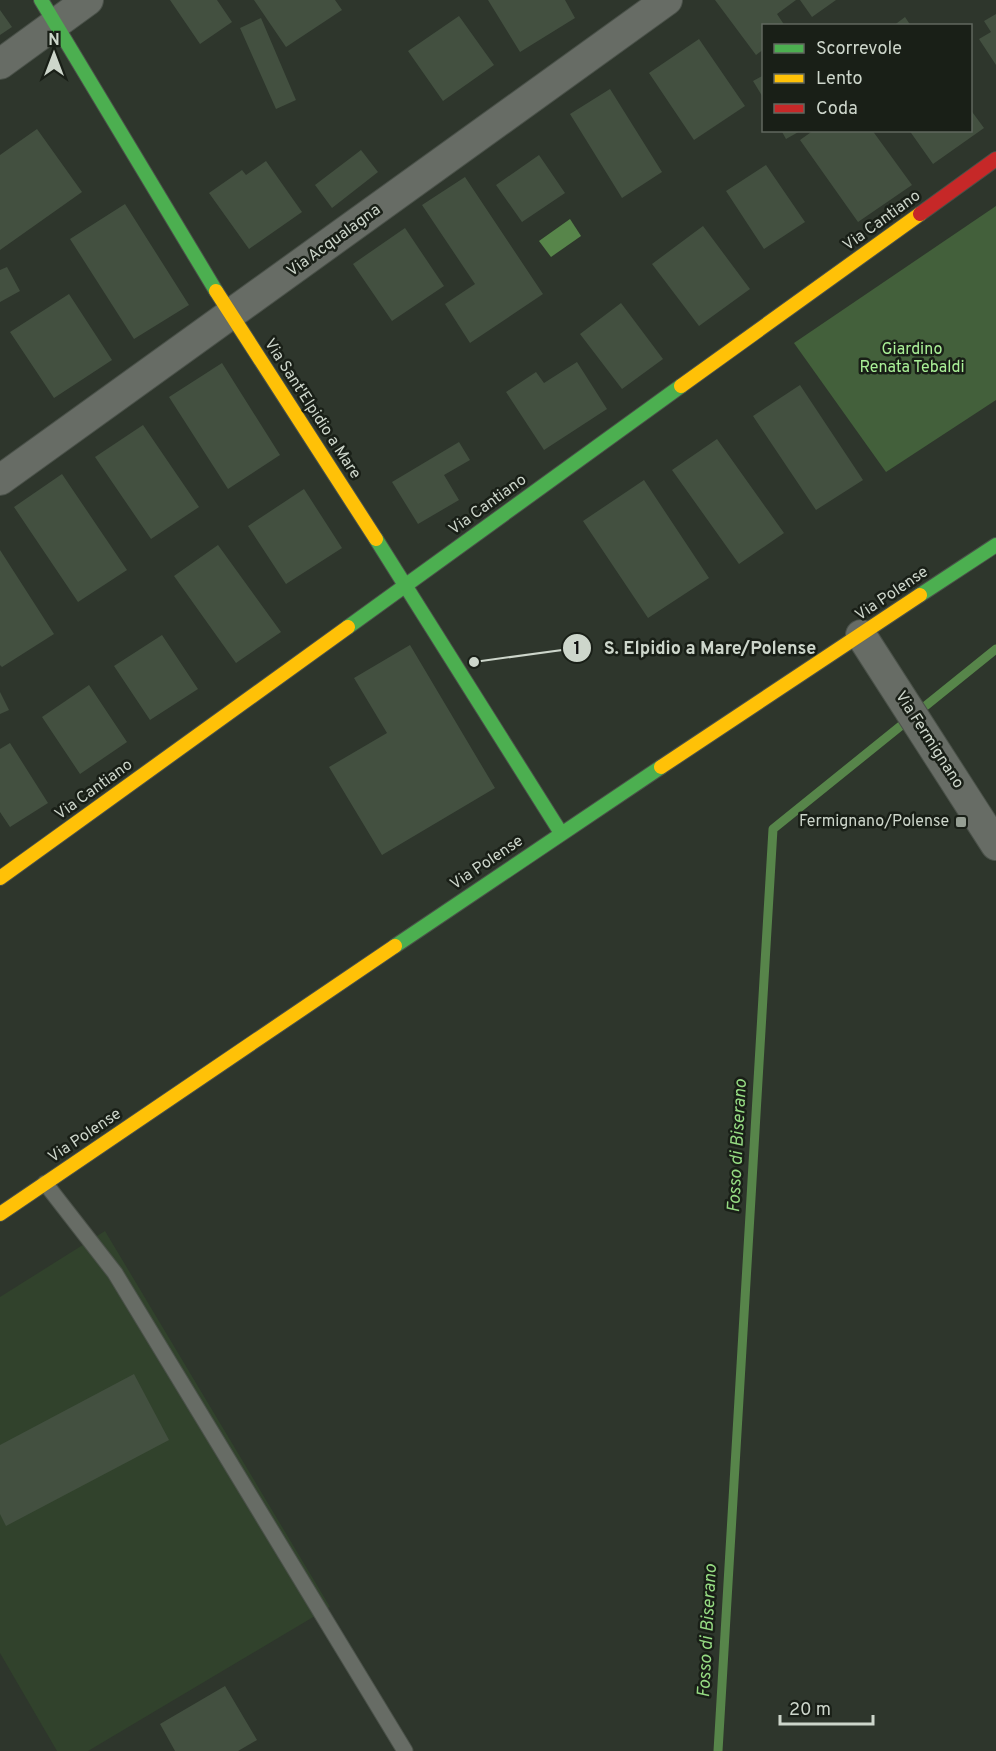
<svg xmlns="http://www.w3.org/2000/svg" width="996" height="1751" font-family="Overpass,sans-serif">
	<rect width="100%" height="100%" fill="#2e362c"/>
	<!-- built -->
	<path fill="#31422c" d="M105,1231L330,1607L88,1751H57L0,1653V1297Z"/>
	<!-- green -->
	<path fill="#43603b" d="M996,206V400L886,472L794,343Z"/>
	<!-- water -->
	<path fill="#57854a" d="M570,219L581,236L551,257L539,241Z"/>
	<g fill="none" stroke-linecap="round" stroke-linejoin="round">
		<!-- stream -->
		<path stroke="#57854a" stroke-width="9" d="M718,1751L773,829L996,649"/>
	</g>
	<!-- building -->
	<path fill="#435040" d="M170,0H217L232,22L200,44Z
		M254,0H335L342,10L286,47Z
		M488,0H565L575,18L520,52Z
		M715,0H796L777,14L785,26H764V49L756,55Z
		M800,0H836L812,17Z
		M0,10L12,27L0,35Z
		M996,14V65L979,39L991,32L984,21Z
		M459,16L494,65L443,101L408,51Z
		M905,17L911,26H893Z
		M261,18L296,100L276,109L240,28Z
		M699,39L745,106L694,140L649,73Z
		M764,75V99L753,81Z
		M610,89L662,172L622,198L570,114Z
		M970,109L984,128L933,164L909,130H970Z
		M37,129L82,192L0,250V155Z
		M781,130H802L786,139Z
		M814,130H872L912,185L858,222L800,140Z
		M361,150L378,172L332,208L315,185Z
		M539,155L565,193L522,222L496,185Z
		M266,161L302,212L249,249L209,193L242,170L246,175Z
		M766,165L805,222L764,249L726,191Z
		M465,177L543,294L470,343L445,304L475,284L422,205Z
		M125,204L189,305L134,339L70,239Z
		M703,226L750,289L699,326L652,264Z
		M405,228L444,286L392,321L353,264Z
		M7,267L20,291L0,302V270Z
		M69,294L112,360L54,398L10,332Z
		M621,303L663,359L622,389L580,334Z
		M577,362L607,409L544,450L506,392L536,372L544,383Z
		M222,363L280,455L228,489L169,397Z
		M800,385L863,480L816,510L753,416Z
		M143,425L199,507L151,539L95,457Z
		M717,439L784,533L739,564L672,470Z
		M459,442L470,460L444,475L459,500L418,524L392,482Z
		M62,474L127,570L78,602L14,507Z
		M644,480L709,578L648,618L583,521Z
		M304,489L342,548L286,584L248,526Z
		M218,545L281,632L236,663L174,576Z
		M0,550L54,634L2,667L0,665Z
		M162,635L198,689L150,720L114,666Z
		M410,645L495,788L382,855L329,767L387,733L354,678Z
		M89,685L127,742L80,774L42,717Z
		M0,692L9,710L0,714Z
		M10,743L48,803L10,827L0,812V749Z
		M134,1374L169,1440L6,1526L0,1514V1445Z
		M225,1686L257,1740L238,1751H175L160,1724Z"/>
	<g fill="none" stroke-linecap="round" stroke-linejoin="round">
		<!-- lane casing -->
		<g stroke="#4a5149" stroke-width="17">
			<path id="lane" d="M45,1183L115,1273L405,1751"/>
		</g>
		<!-- street casing -->
		<g stroke="#4a5149" stroke-width="32">
			<path id="street" d="M0,64L88,0
				M0,480L667,0
				M861,635L996,845"/>
		</g>
		<!-- fast casing -->
		<g stroke="#4a5149" stroke-width="16">
			<path id="fast" d="M41,0L216,291
				M376,539L561,833
				M920,595L996,545
				M348,627L681,386
				M395,946L661,767"/>
		</g>
		<!-- slow casing -->
		<g stroke="#4a5149" stroke-width="16">
			<path id="slow" d="M216,291L376,539
				M681,386L920,214
				M661,767L920,595
				M0,878L348,627
				M0,1214L395,946"/>
		</g>
		<!-- jam casing -->
		<g stroke="#4a5149" stroke-width="16">
			<path id="jam" d="M920,214L996,159"/>
		</g>
		<!-- lane -->
		<use href="#lane" stroke="#676c65" stroke-width="15"/>
		<!-- street -->
		<use href="#street" stroke="#676c65" stroke-width="30"/>
		<!-- fast -->
		<use href="#fast" stroke="#4caf50" stroke-width="14"/>
		<!-- slow -->
		<use href="#slow" stroke="#ffc107" stroke-width="14"/>
		<!-- jam -->
		<use href="#jam" stroke="#c62828" stroke-width="14"/>
	</g>
	<!-- markers -->
	<rect fill="#959e93" stroke="#191f17" stroke-width="2" x="955" y="816" width="12" height="12" rx="3"/>
	<g text-anchor="middle" dominant-baseline="central" stroke-width="5" stroke-linejoin="round" paint-order="stroke">
		<!-- street labels -->
		<g font-size="16" fill="#cdd6cb" stroke="#191f17">
			<text transform="translate(882 221) rotate(-36)">Via Cantiano</text>
			<text transform="translate(334 241) rotate(-36)">Via Acqualagna</text>
			<text transform="translate(312 409) rotate(57)">Via Sant'Elpidio a Mare</text>
			<text transform="translate(488 505) rotate(-36)">Via Cantiano</text>
			<text transform="translate(892 594) rotate(-34)">Via Polense</text>
			<text transform="translate(929 740) rotate(57)">Via Fermignano</text>
			<text transform="translate(94 790) rotate(-36)">Via Cantiano</text>
			<text transform="translate(487 863) rotate(-34)">Via Polense</text>
			<text transform="translate(85 1136) rotate(-34)">Via Polense</text>
		</g>
		<!-- park labels -->
		<g font-size="16" fill="#aaf097" stroke="#191f17">
			<text x="912" y="350">Giardino<tspan x="912" dy="18">Renata Tebaldi</tspan></text>
		</g>
		<!-- poi labels -->
		<g font-size="16" fill="#cdd6cb" stroke="#191f17" text-anchor="end">
			<text x="949" y="822">Fermignano/Polense</text>
		</g>
		<!-- water labels -->
		<g font-size="18" font-style="italic" fill="#96dc83" stroke="#191f17">
			<text transform="translate(738 1146) rotate(-87)">Fosso di Biserano</text>
			<text transform="translate(708 1631) rotate(-87)">Fosso di Biserano</text>
		</g>
	</g>
	<!-- callouts -->
	<path fill="none" stroke="#cdd6cb" stroke-width="2" d="M474 662L577 648"/>
	<g fill="#cdd6cb" stroke="#191f17" stroke-width="2">
		<circle cx="474" cy="662" r="6"/>
		<circle cx="577" cy="648" r="15"/>
	</g>
	<g font-size="18" text-anchor="middle" font-weight="bold" fill="#111">
		<text x="577" y="654">1</text>
	</g>
	<g font-size="18" text-anchor="middle" font-weight="bold" fill="#cdd6cb" stroke="#191f17" stroke-width="5" stroke-linejoin="round" paint-order="stroke">
		<text x="710" y="654">S. Elpidio a Mare/Polense</text>
	</g>
	<!-- legend -->
	<rect x="762" y="24" width="210" height="108" fill="#191f17" stroke="#61685f" stroke-width="1.5"/>
	<rect x="774" y="44" width="30" height="9" fill="#4caf50" stroke="#61685f" stroke-width="1.5"/>
	<text x="816" y="54" font-size="18" fill="#cdd6cb">Scorrevole</text>
	<rect x="774" y="74" width="30" height="9" fill="#ffc107" stroke="#61685f" stroke-width="1.5"/>
	<text x="816" y="84" font-size="18" fill="#cdd6cb">Lento</text>
	<rect x="774" y="104" width="30" height="9" fill="#c62828" stroke="#61685f" stroke-width="1.5"/>
	<text x="816" y="114" font-size="18" fill="#cdd6cb">Coda</text>
	<!-- north arrow -->
	<g transform="translate(54 54)" stroke="#191f17" stroke-width="4.5" paint-order="stroke">
	<path d="M0-4.5L10 22L0 15L-10 22Z" fill="#cdd6cb"/>
	<text y="-9" font-size="16" font-weight="bold" text-anchor="middle" fill="#cdd6cb">N</text>
	</g>
	<!-- scale -->
	<path d="M780 1715v9h93v-9" fill="none" stroke="#cdd6cb" stroke-width="3"/>
	<text x="789" y="1715" font-size="18" fill="#cdd6cb" stroke="#191f17" stroke-width="4.5" paint-order="stroke">20 m</text>
</svg>
